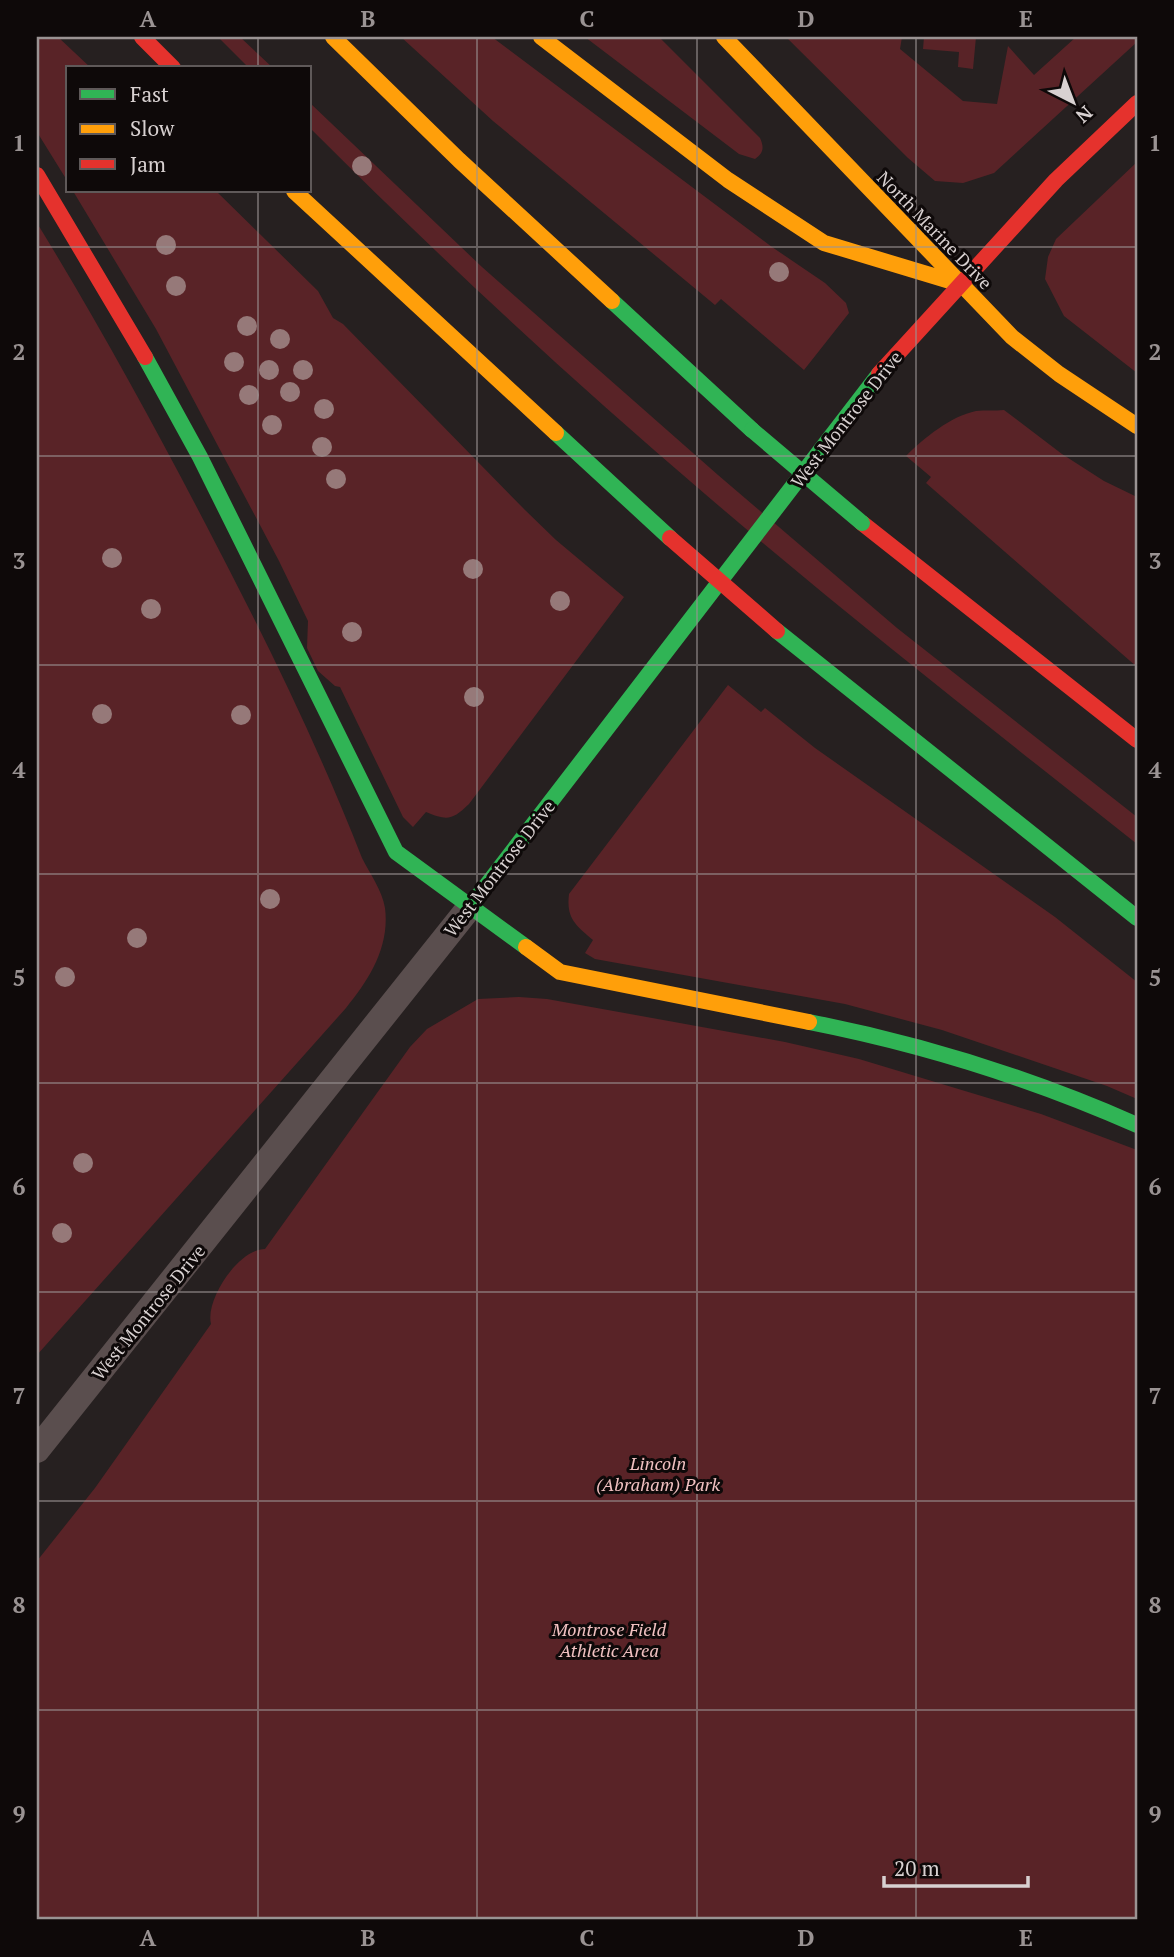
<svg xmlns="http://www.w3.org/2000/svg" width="1174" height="1957" font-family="'PT Serif',serif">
	<rect width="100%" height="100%" fill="#262020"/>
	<!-- green -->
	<path fill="#592327" d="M37,37H58L91,68H68V182L37,132Z
		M218,37H240L273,68H249Z
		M401,37H492L772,247L825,283L846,303L849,313L804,370L721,299L715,305L493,121Z
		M585,37H659L760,138C764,147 764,153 755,159L739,154Z
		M786,37H902L900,49L963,101L997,104L1008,46L1034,75L1076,37H1137V42L994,173L963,183L935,181L908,158Z
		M924,37H976L973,69L958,67L959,52L923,49Z
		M310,103L482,267L718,475L897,628L1137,817V844C992,729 846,615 705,494C569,378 437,255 310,128Z
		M1137,162V373L1064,316L1045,279L1048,257L1056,239Z
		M73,191H216L318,291L333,318L343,324L525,510L556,540L624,597L469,804C452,820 448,821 426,812L413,827L403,817L340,687L335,686L318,671L307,648L308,621L279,561L156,329Z
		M37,223C97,321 152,421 205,523C262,632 317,743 362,858C370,874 382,890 385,908C390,947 369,980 346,1008L37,1355Z
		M1004,410L1062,454L1104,481L1137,497V667L926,483L931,477L906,456C924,438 951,416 976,411C985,410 995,411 1004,410Z
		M728,685L761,712L765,708L815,748L1055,917L1137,982V1099L1107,1086L942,1030L845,1004L595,959L585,953L593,940C576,925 566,919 569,894Z
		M519,997L547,999L785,1042L859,1059L1041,1114L1137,1150V1920H37V1561L95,1488L211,1324C205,1299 239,1249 265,1249L410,1047L427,1029L478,999Z"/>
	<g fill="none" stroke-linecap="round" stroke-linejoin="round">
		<!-- lane -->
		<path stroke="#5a4e4e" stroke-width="26" d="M37,1450L469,908"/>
		<!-- fast -->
		<path stroke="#30b455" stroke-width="16" d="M612,301L752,430
			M145,357L200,457L396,852L526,947
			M556,433L670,538
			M777,631L1137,918
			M469,908L879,374
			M809,1022C921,1044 1033,1079 1137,1125"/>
		<!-- slow -->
		<path stroke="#ff9f0a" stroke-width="16" d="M333,37L459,160L612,301
			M541,37L728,180L824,243L960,284
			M724,37L1012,337L1059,374L1137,426
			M294,191L556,433
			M526,947L560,972L809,1022"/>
		<!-- jam -->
		<path stroke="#e5322d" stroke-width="16" d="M142,37L173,68
			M37,175L145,357
			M879,374L1056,180L1137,103
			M862,523L1137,740"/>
		<!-- fast-bridge -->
		<path stroke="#30b455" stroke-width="16" d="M752,430L862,523"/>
		<!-- jam-bridge -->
		<path stroke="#e5322d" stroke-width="16" d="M670,538L777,631"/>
	</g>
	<!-- trees -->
	<g fill="#967979">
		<circle cx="362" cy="166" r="10"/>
		<circle cx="166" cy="245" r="10"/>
		<circle cx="779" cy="272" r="10"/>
		<circle cx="176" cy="286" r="10"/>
		<circle cx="247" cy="326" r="10"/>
		<circle cx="280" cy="339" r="10"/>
		<circle cx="234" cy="362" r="10"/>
		<circle cx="269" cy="370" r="10"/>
		<circle cx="303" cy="370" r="10"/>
		<circle cx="290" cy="392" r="10"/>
		<circle cx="249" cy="395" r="10"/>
		<circle cx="324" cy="409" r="10"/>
		<circle cx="272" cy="425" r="10"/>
		<circle cx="322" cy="447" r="10"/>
		<circle cx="336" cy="479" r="10"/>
		<circle cx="112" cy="558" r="10"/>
		<circle cx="473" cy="569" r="10"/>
		<circle cx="560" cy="601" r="10"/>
		<circle cx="151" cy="609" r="10"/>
		<circle cx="352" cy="632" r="10"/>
		<circle cx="474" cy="697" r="10"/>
		<circle cx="102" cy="714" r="10"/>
		<circle cx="241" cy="715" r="10"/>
		<circle cx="270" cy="899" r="10"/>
		<circle cx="137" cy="938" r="10"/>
		<circle cx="65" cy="977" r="10"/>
		<circle cx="83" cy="1163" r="10"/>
		<circle cx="62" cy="1233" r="10"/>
	</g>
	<!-- grid -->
	<path fill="none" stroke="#9a9393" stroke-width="2" stroke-opacity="0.55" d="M258,37V68M477,37V1920M697,37V1920M916,37V1920M258,191V1920M37,247H1137M37,456H1137M37,665H1137M37,874H1137M37,1083H1137M37,1292H1137M37,1501H1137M37,1710H1137"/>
	<g text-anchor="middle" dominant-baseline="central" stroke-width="6" stroke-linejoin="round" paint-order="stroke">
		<!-- street labels -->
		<g font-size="18" fill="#d8d1d1" stroke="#0e0909">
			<text transform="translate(935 230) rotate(46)">North Marine Drive</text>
			<text transform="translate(846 419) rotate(-52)">West Montrose Drive</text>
			<text transform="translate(499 868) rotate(-52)">West Montrose Drive</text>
			<text transform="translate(148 1312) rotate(-51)">West Montrose Drive</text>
		</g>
		<!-- park labels -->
		<g font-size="18" font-style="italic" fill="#f1c1c1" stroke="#0e0909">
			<text x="658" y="1463">Lincoln<tspan x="658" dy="21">(Abraham) Park</tspan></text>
			<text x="609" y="1629">Montrose Field<tspan x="609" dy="21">Athletic Area</tspan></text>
		</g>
	</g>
	<!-- border -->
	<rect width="1174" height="1957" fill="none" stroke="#0e0909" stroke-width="77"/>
	<!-- legend -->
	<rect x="66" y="66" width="245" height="126" fill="#0e0909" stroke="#5f5959" stroke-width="2"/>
	<rect x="80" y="89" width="35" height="10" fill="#30b455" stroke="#5f5959" stroke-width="2"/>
	<text x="130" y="102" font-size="21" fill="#d8d1d1">Fast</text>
	<rect x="80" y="124" width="35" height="10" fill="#ff9f0a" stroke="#5f5959" stroke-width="2"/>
	<text x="130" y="136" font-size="21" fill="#d8d1d1">Slow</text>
	<rect x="80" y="159" width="35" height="10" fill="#e5322d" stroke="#5f5959" stroke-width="2"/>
	<text x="130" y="172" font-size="21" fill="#d8d1d1">Jam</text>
	<!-- north arrow -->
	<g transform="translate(1073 102) rotate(138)" stroke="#0e0909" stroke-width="5" paint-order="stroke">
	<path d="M0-5L12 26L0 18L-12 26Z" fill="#d8d1d1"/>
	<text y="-10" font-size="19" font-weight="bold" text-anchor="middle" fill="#d8d1d1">N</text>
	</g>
	<!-- scale -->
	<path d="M884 1876v10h144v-10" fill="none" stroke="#d8d1d1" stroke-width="3.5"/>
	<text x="894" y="1876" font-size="21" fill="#d8d1d1" stroke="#0e0909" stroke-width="5" paint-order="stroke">20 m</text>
	<rect x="38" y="38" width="1098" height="1880" fill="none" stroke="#9a9393" stroke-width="2.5"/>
	<g font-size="23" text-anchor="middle" font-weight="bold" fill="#9a9393">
		<text x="148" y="27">A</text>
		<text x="368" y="27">B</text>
		<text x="587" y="27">C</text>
		<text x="806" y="27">D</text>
		<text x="1026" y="27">E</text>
		<text x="19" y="151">1</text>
		<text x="1155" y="151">1</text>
		<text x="19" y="360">2</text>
		<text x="1155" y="360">2</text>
		<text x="19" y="569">3</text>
		<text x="1155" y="569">3</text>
		<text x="19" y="778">4</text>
		<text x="1155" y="778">4</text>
		<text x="19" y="986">5</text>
		<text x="1155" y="986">5</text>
		<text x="19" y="1195">6</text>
		<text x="1155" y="1195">6</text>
		<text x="19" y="1404">7</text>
		<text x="1155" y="1404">7</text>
		<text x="19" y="1613">8</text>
		<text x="1155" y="1613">8</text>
		<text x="19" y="1822">9</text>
		<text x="1155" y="1822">9</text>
		<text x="148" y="1946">A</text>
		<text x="368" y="1946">B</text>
		<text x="587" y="1946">C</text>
		<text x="806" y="1946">D</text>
		<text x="1026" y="1946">E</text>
	</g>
</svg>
